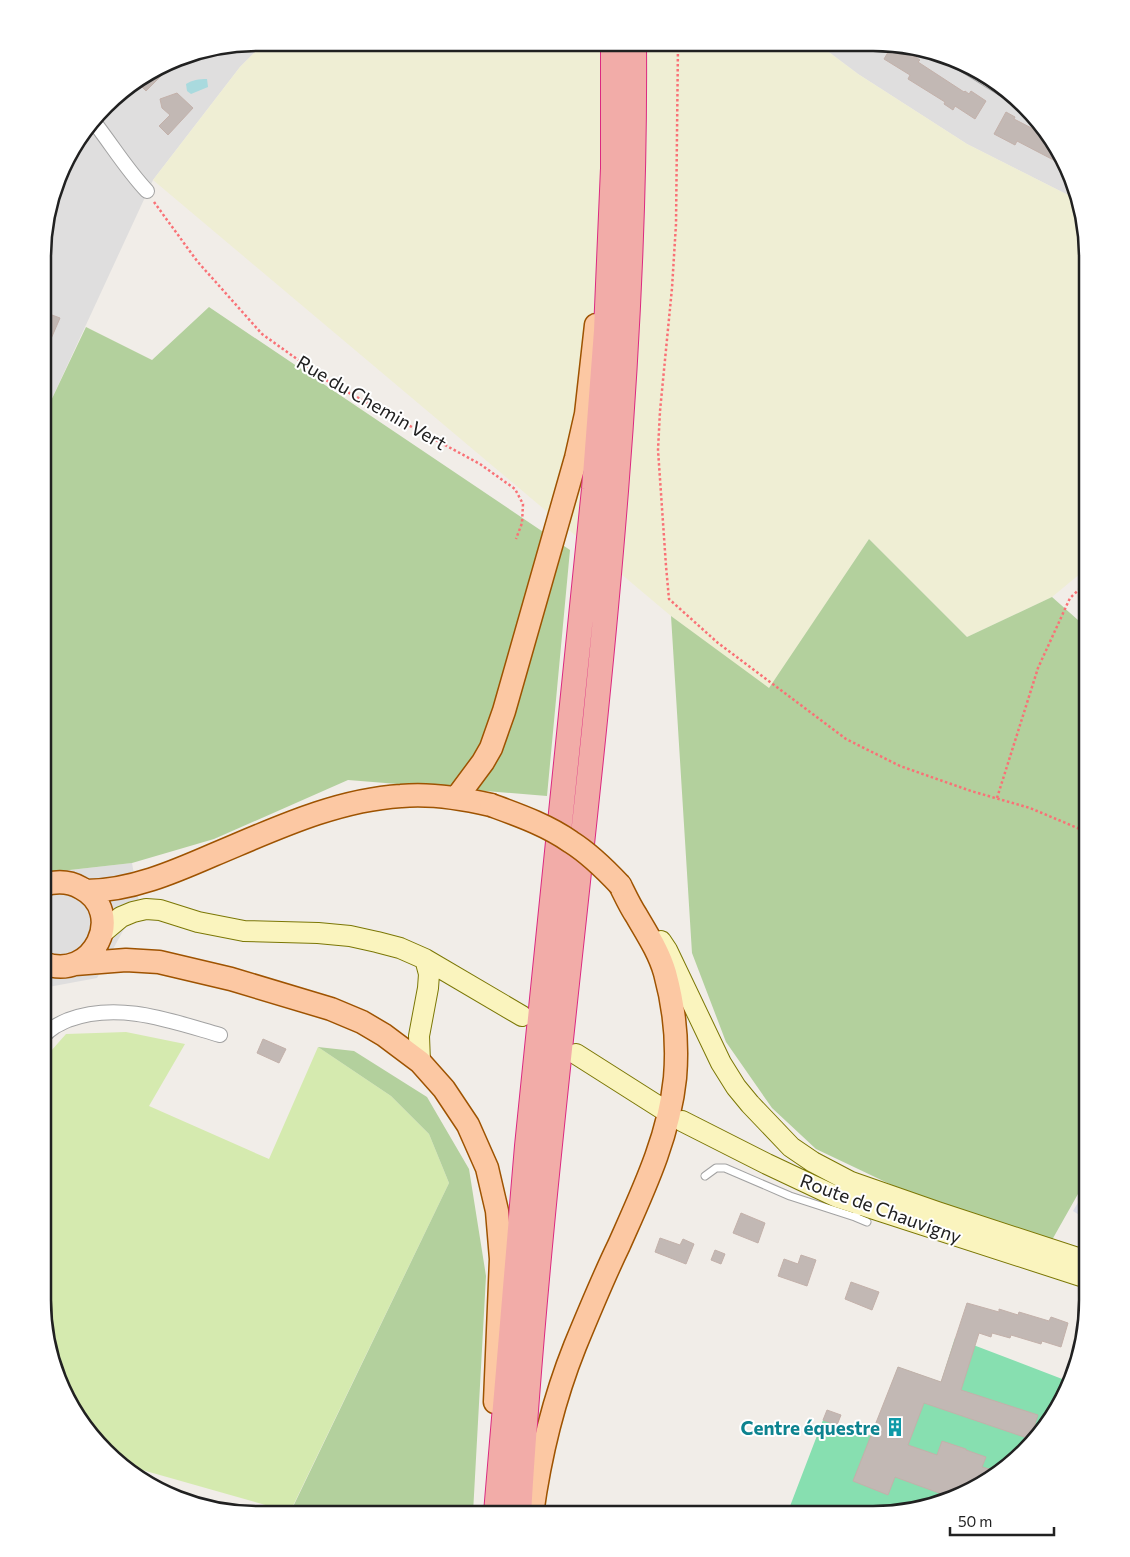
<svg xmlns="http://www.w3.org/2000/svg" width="1130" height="1557" font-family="Commissioner,sans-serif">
	<rect width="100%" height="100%" fill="#f1ede8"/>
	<!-- residential -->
	<path fill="#dfdede" d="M257,43H264L240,67L153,180L48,407L44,406V229L71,150L116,95L188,54Z
		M818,44H902L955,59L1003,87L1066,162L1074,198L967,144L858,74Z
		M132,863L139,902L97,978L43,988V873Z"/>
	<!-- farmland -->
	<path fill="#efeed4" d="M264,43L818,44L858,74L967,144L1074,198L1087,256V568L1052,597L967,637L869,539L769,689L671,616L153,180L240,67Z"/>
	<!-- grass -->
	<path fill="#d5eaaf" d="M126,1032L185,1044L149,1106L269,1159L318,1047L391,1096L429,1134L449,1183L290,1512L121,1464L64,1395L43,1301V1060L66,1034Z"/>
	<!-- forest -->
	<path fill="#b3d09d" d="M209,307L570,550L547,796L348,780L214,839L132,863L43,873L44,406L48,407L86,327L152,360Z
		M869,539L967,637L1052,597L1087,628V1178L1052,1240L896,1187L816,1149L772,1108L726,1042L692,953L671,616L769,688Z
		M318,1047L354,1051L427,1097L469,1169L486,1276L473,1513H290L449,1183L429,1134L391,1096Z"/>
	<!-- pitch -->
	<path fill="#87dfb0" d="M955,1338L1070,1382L1051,1420L1014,1462L968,1493L874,1514H787L823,1420L872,1436L898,1367L941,1382Z"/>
	<!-- plaza -->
	<path fill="#dcdee7" d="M1087,1187V1220L1073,1211Z"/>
	<!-- water -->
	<path fill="#a9dade" d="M207,79L208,87L191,94L187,91L186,84C192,80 199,79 207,79Z"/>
	<!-- building -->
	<path fill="#c2b8b4" stroke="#c3b1aa" d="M893,44H896L920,60L918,62L964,92L965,91L969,94L971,91L986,101L975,119L955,106L953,110L944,104L945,102L908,79L910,75L884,59Z
		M166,67L168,69L146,91L138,83Z
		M177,93L193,108L168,135L159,126L170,115L162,108L160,99Z
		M1006,112L1015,117L1014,119L1041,133L1066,162L1067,167L1017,141L1015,145L994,134Z
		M44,312L60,318L44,355Z
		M263,1039L286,1049L279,1063L257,1053Z
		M741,1213L765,1223L758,1243L733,1233Z
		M660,1238L680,1245L683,1239L694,1244L686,1264L655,1252Z
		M715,1250L725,1254L721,1264L711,1260Z
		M801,1255L816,1260L807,1286L778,1276L784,1259L798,1264Z
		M851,1282L879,1292L872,1310L845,1299Z
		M967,1303L999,1312V1309L1018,1315L1019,1312L1049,1321L1051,1317L1068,1323L1061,1347L1042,1341L1041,1344L1011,1335L1010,1338L992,1333L991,1337L979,1333L961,1390L1038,1415L1030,1439L924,1403L908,1445L937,1455L942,1441L966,1449V1450L986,1457L982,1467L993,1470L990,1478L968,1493L950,1497L895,1477L888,1495L853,1481L898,1367L941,1382Z
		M827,1410L841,1415L837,1425L823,1420Z"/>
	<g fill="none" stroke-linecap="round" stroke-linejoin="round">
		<!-- service casing -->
		<g stroke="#a2a2a2" stroke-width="9">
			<path id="service" d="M705,1176L716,1168H725L790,1196L855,1217
				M1087,1205V1202
				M857,1213L855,1217L867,1222"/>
		</g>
		<!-- minor casing -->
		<g stroke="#a2a2a2" stroke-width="16">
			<path id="minor" d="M955,59L1008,92
				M94,122C112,145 127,170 147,191
				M43,1037C50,1028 59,1024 68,1020C119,1001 171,1021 220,1035"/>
		</g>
		<!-- secondary casing -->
		<g stroke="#7b7705" stroke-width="22">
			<path id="secondary" d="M102,933L121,917L133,912L146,909L160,910L198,922L244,931L318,933L350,936L377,942L400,948L425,959L522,1016
				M661,941L667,950L721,1063L736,1087L750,1104L791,1147L813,1162L851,1182L937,1212L1087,1261
				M576,1054L661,1108
				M420,1062L419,1036L428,988L429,974L425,959
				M682,1121L767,1164L837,1197L1087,1278"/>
		</g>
		<!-- primary casing -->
		<g stroke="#9e5301" stroke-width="25">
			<path id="primary" d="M457,797L483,762L491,748L504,711L576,458L586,414L596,325
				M86,891C130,891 174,872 213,855C273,830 335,800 401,796C431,793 461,798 491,805
				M43,963C93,983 127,912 81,888C69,881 56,881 43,885
				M75,964L126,960L159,962L231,979L331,1009L362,1022L384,1035L420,1062L444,1089L468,1125L487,1168L497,1211L501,1259L495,1402
				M532,1514C540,1455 553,1401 575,1346C589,1312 603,1278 619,1245C643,1191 669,1137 675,1078C678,1043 674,1006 665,973C659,952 647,934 636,915C630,906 625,895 620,885"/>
		</g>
		<!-- trunk casing -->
		<g stroke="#db2980" stroke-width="26">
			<path id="trunk" d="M496,1513L527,1146L594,489L606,331L613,168V44
				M519,1514C548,1023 638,536 634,44"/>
		</g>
		<!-- path -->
		<path stroke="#f97176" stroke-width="2.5" stroke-dasharray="2.5 2.5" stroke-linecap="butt" d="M678,44L676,224L672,288L660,411L658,450L666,566L669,599L718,643L846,739L900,766L971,791L1030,808L1087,832
			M154,202L197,261L262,334L329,382L480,464L515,489L523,504L522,523L516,539
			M997,798L1038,668L1070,598L1087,582
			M150,1484L251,1513"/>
		<!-- service -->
		<use href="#service" stroke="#fff" stroke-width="7"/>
		<!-- minor -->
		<use href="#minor" stroke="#fff" stroke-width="14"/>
		<!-- secondary -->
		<use href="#secondary" stroke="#faf4be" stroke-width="20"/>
		<!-- primary -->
		<use href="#primary" stroke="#fcc8a3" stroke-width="22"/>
		<!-- trunk -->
		<use href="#trunk" stroke="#f2aca8" stroke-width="24"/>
		<!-- primary-bridge casing -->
		<g stroke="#9e5301" stroke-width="25" stroke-linecap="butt">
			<path id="primary-bridge" d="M491,805C518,815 547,825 571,842C590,854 605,869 620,885"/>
		</g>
		<!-- primary-bridge -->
		<use href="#primary-bridge" stroke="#fcc8a3" stroke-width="22"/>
	</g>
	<!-- icons -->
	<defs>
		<g id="building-bare" transform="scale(1.5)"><path d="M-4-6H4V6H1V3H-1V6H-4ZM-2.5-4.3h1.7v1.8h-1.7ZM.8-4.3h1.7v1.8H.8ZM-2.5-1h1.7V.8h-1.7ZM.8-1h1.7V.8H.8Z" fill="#0f9aa8" stroke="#fff" stroke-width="2.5" paint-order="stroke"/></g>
	</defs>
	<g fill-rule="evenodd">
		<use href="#building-bare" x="895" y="1427"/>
	</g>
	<g text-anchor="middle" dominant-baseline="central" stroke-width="4" stroke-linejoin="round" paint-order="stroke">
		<!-- street labels -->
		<g font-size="19" fill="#212121" stroke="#fff">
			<text transform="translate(372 402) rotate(30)">Rue du Chemin Vert</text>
			<text transform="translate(881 1208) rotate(20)">Route de Chauvigny</text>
		</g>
		<!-- culture labels -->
		<g font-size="19" font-weight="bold" fill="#0d838f" stroke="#fff" text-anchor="end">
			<text x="880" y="1427">Centre équestre</text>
		</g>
	</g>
	<!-- crop -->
	<path d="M0 0H1130V1557H0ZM257 51H873A206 206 0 0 1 1079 257V1300A206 206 0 0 1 873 1506H257A206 206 0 0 1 51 1300V257A206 206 0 0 1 257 51Z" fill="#fff" fill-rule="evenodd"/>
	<path fill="none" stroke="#212121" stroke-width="2.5" d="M257 51H873A206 206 0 0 1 1079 257V1300A206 206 0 0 1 873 1506H257A206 206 0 0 1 51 1300V257A206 206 0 0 1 257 51Z"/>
	<!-- scale -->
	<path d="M950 1527v8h104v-8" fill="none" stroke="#212121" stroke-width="2.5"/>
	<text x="958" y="1527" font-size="15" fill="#212121" stroke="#ffffff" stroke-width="4" paint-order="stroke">50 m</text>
</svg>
